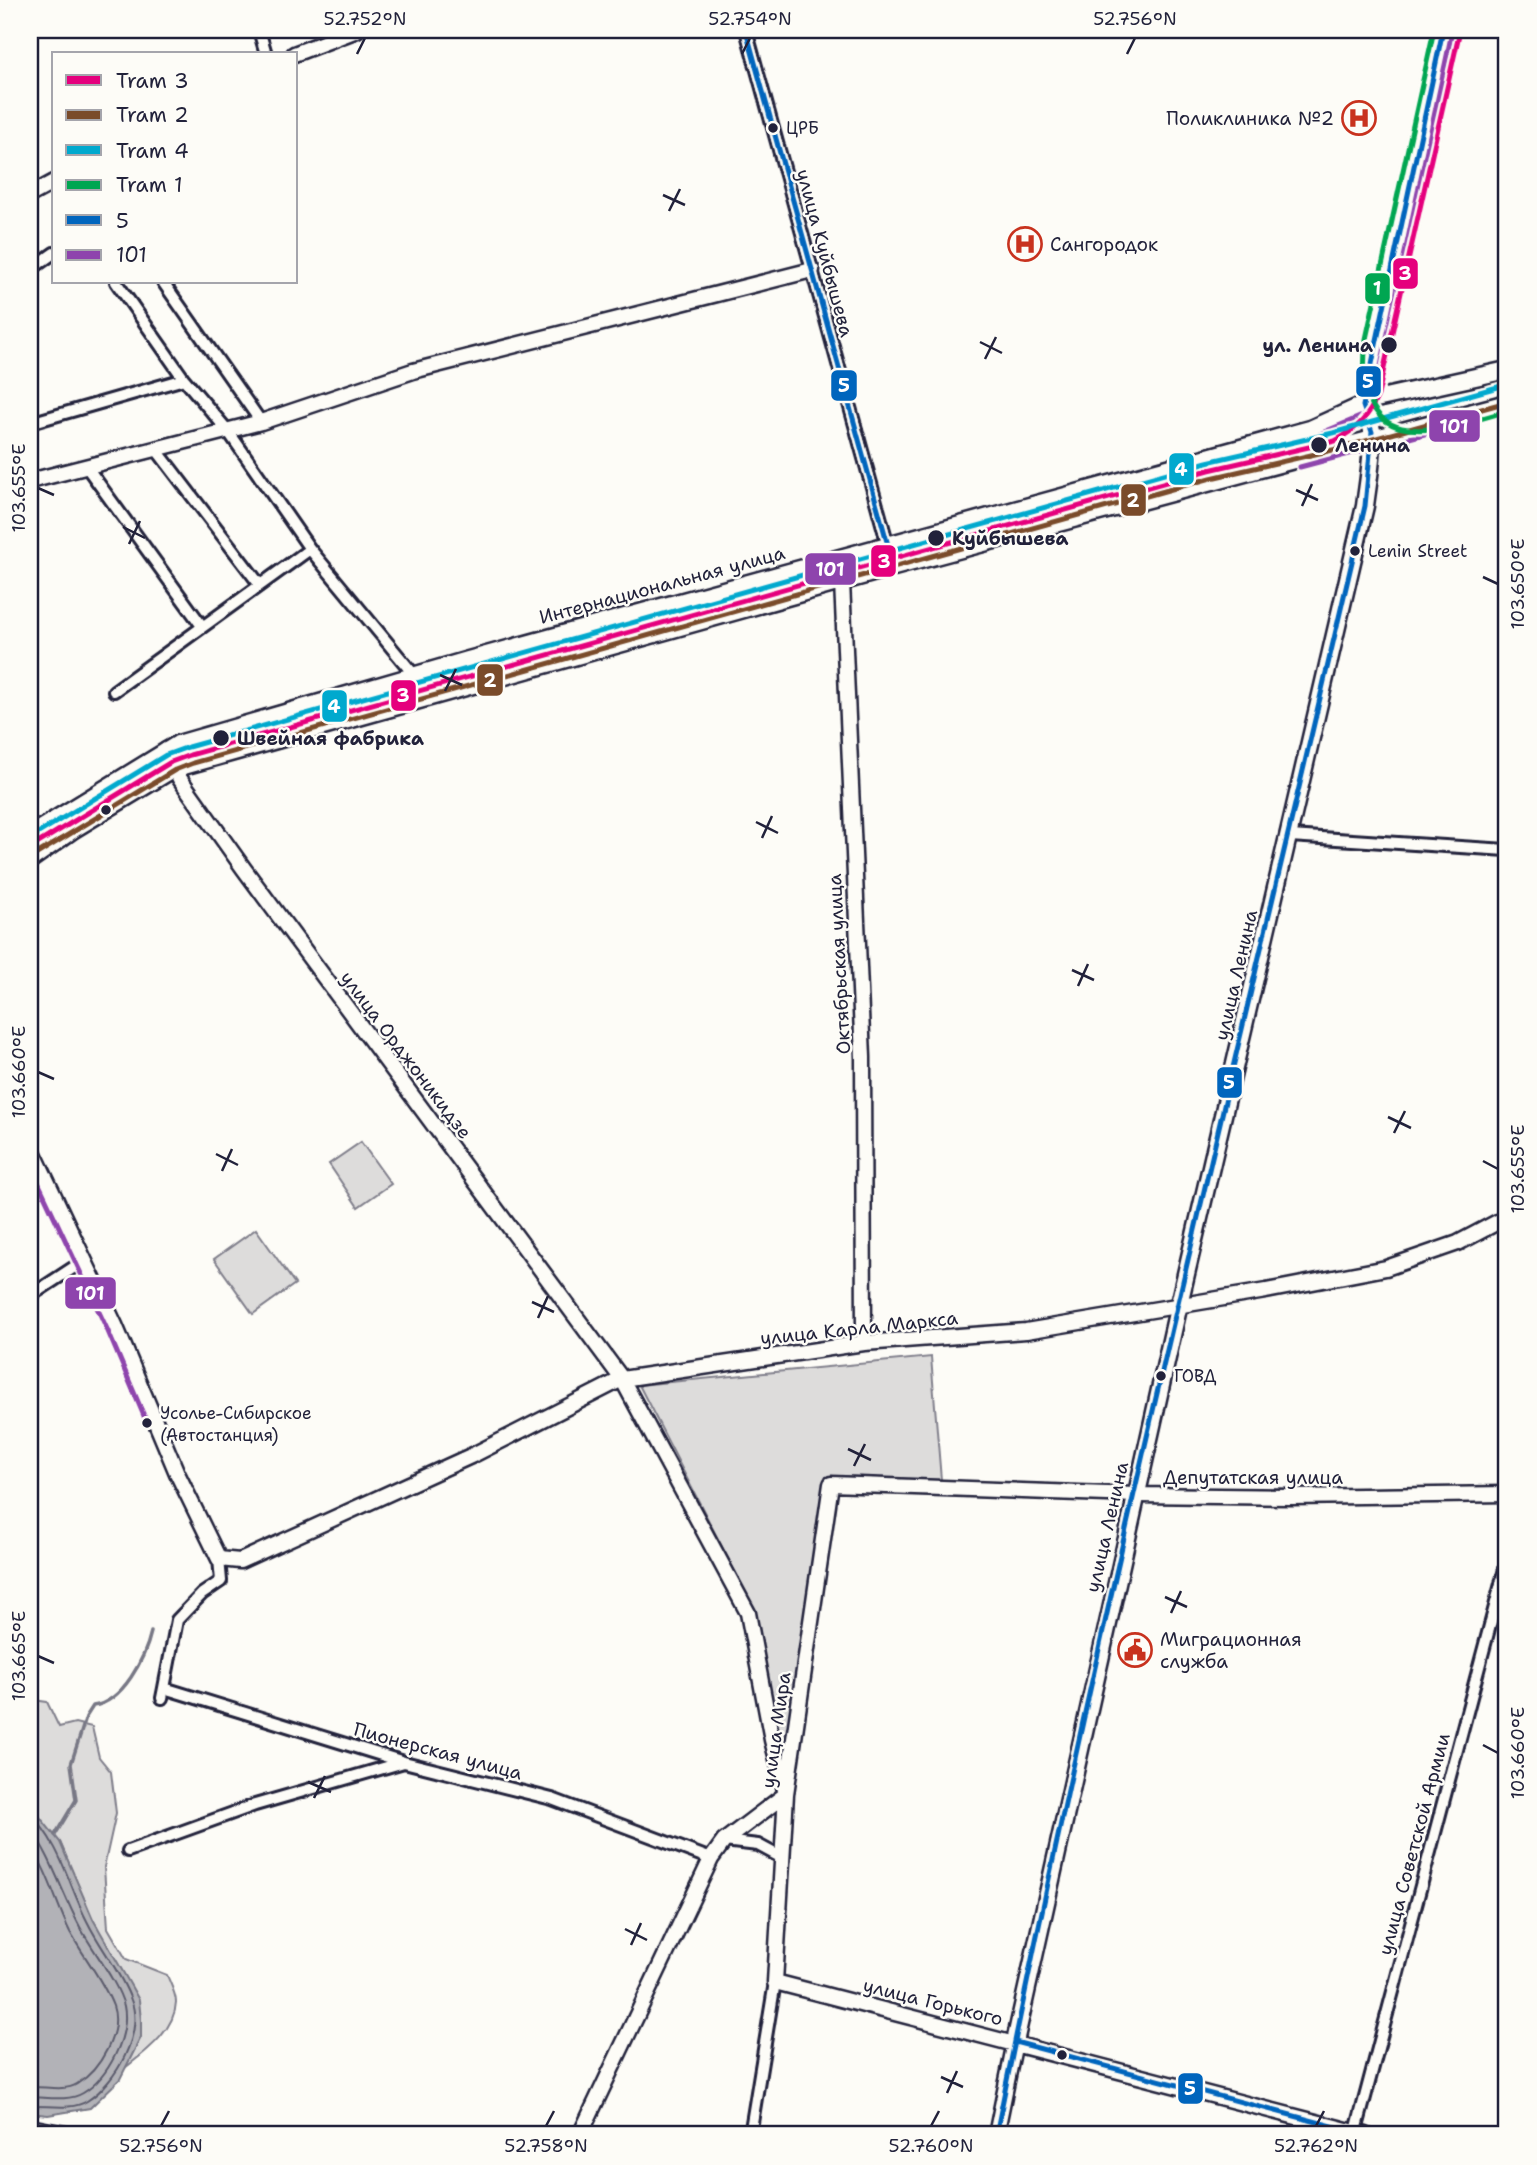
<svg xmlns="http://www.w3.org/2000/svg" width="1537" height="2165" font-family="'Shantell Sans',sans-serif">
	<rect width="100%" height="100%" fill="#fdfcf7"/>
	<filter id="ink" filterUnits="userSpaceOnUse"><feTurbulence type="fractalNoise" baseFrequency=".0143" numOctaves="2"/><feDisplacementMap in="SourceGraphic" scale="14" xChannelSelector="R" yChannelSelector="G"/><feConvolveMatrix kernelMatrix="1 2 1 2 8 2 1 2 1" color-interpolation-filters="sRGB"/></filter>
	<g filter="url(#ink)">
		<!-- green -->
		<path fill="#dddcdb" stroke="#807f8b" stroke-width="2" d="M361,1142L391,1184L358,1207L329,1164Z
			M256,1229L295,1284L253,1314L214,1259Z
			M931,1357L941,1480L825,1477L790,1743H776L754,1609L639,1385Z
			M30,1687L34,1700L47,1702L59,1727L75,1723L92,1727L99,1757L111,1772L116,1813L104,1867L108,1928L126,1959L167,1975C170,1983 176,1994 176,2002C175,2031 145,2052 125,2068L141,2037L60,1842L30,1817Z"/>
		<!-- water -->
		<path fill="#b2b2b7" stroke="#787885" stroke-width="2" d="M30,1805L60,1842L93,1919L139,2000L141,2020V2037L120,2079L90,2108L48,2115L30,2113Z"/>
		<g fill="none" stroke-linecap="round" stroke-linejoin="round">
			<!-- shore -->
			<path stroke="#5c5c6d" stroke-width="2" d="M30,1814C60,1842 69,1886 87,1921C100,1948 121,1972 131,2000C144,2033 116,2083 87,2101C72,2111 47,2105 30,2106
				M30,1827C52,1858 62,1893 80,1927C92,1950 118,1982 124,2006C130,2036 108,2078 83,2093C68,2102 46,2097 30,2097
				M30,1845C48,1871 56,1903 70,1932C83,1956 103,1980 113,2006C122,2032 100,2070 77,2084C64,2092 44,2086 30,2087"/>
			<!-- stream -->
			<path stroke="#787885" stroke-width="3.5" d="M55,1835L76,1800L71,1764L86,1717L93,1706C123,1702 145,1658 151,1632"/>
			<!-- minor casing -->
			<g stroke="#22223b" stroke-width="16">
				<path id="minor" d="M259,30L266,54
					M746,30L894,567
					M30,270L54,253
					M116,282L184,379
					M163,282L261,422
					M30,423L184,379L228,431L310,549L415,676
					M156,449L260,585
					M86,466L202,626
					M114,691L310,549
					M1290,836L1507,850
					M30,1296L85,1260
					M164,1688L177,1620L202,1594L221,1581L219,1559
					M162,1698L164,1688L404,1762L552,1799L711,1859
					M724,1841L758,1845L784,1859
					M128,1851L255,1805L404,1762
					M750,2135L775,1982
					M1355,2135L1507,1561"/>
			</g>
			<!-- tertiary casing -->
			<g stroke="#22223b" stroke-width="19">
				<path id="tertiary" d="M294,54L357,30
					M30,195L54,182
					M1363,406L1443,30
					M30,481L261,422L413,371L812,270
					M842,582L863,1057L864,1343
					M166,750L180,779L244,869L622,1379L748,1613L772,1740L786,1794L724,1841L711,1859L580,2135
					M30,1145L115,1325L177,1473L219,1559L240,1561L473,1455L622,1379L864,1343L1026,1331L1266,1291L1386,1268L1458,1243L1507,1217
					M30,2127L70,2135
					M996,2135L1015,2042
					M1366,2135L775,1982L786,1794L831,1484L1136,1495L1291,1497L1507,1494"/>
			</g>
			<!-- secondary casing -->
			<g stroke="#22223b" stroke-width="21">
				<path id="secondary" d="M30,835L178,744L468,660L1310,429L1376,399L1507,370
					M30,860L74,829L173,769L894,567L1507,403
					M1015,2042L1179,1304L1365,506C1368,482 1373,456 1372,432C1372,421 1363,416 1363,406"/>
			</g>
			<!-- minor -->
			<use href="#minor" stroke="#fdfcf7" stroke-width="10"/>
			<!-- tertiary -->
			<use href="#tertiary" stroke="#fdfcf7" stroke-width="14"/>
			<!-- secondary -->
			<use href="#secondary" stroke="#fdfcf7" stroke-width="16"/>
			<!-- bus-1 casing -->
			<g stroke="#fdfcf7" stroke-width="10">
				<path id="bus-1" d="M1372,440L1507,403
					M30,860L74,829L173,769L894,567L746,30
					M1015,2042L1366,2135
					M996,2135C1105,1589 1239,1048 1365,506L1372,432L1363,406L1443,30"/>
			</g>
			<!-- bus-2 casing -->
			<g stroke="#fdfcf7" stroke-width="10">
				<path id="bus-2" d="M1300,467L1507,412
					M35,842L182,752L470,668L1312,437L1367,414L1372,408L1452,32
					M30,1165L107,1329L147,1423"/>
			</g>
			<!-- bus-1 -->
			<use href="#bus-1" stroke="#0065bd" stroke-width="5"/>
			<!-- bus-2 -->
			<use href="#bus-2" stroke="#8e44ad" stroke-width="5"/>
			<!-- tram-1 casing -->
			<g stroke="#fdfcf7" stroke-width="10">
				<path id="tram-1" d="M30,848L171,762L190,755L1209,470L1335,441C1357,429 1368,418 1378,395L1460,30"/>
			</g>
			<!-- tram-2 casing -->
			<g stroke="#fdfcf7" stroke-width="10">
				<path id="tram-2" d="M35,855L175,770L193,763L1211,478L1337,449L1507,402"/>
			</g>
			<!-- tram-3 casing -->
			<g stroke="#fdfcf7" stroke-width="10">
				<path id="tram-3" d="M30,838L166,755L188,747L1207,462L1333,433L1505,385"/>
			</g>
			<!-- tram-4 casing -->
			<g stroke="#fdfcf7" stroke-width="10">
				<path id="tram-4" d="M1434,30L1366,339C1353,456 1427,435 1507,411"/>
			</g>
			<!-- tram-1 -->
			<use href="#tram-1" stroke="#e5007d" stroke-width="5"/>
			<!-- tram-2 -->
			<use href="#tram-2" stroke="#7a4b2a" stroke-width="5"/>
			<!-- tram-3 -->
			<use href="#tram-3" stroke="#00a9ce" stroke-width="5"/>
			<!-- tram-4 -->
			<use href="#tram-4" stroke="#00a651" stroke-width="5"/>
		</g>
	</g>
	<!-- ticks -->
	<path fill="none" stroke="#22223b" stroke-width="2.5" d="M357,54L365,38M742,54L750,38M1127,54L1135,38M663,195L685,205M669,211L680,189M980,342L1002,353M985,359L996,337M38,488L54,495M1296,490L1318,500M1302,506L1312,484M123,527L145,538M129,544L140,521M1483,577L1498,584M440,675L462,685M445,691L456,669M756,822L778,833M762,838L772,816M1072,970L1094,980M1078,986L1088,964M38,1072L54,1079M1388,1117L1411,1128M1394,1133L1405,1111M216,1154L238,1165M1483,1161L1498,1169M222,1171L232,1149M532,1302L554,1312M538,1318L548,1296M848,1449L871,1460M854,1466L865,1444M1165,1597L1187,1607M1171,1613L1181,1591M38,1656L54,1663M1483,1745L1498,1753M308,1782L331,1792M314,1798L325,1776M625,1929L647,1940M631,1945L641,1923M941,2077L963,2087M947,2093L957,2071M161,2126L169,2111M546,2126L554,2111M931,2126L939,2111M1316,2126L1324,2111"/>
	<!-- icons -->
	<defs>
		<g id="hospital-ring" transform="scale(1.75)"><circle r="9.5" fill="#fdfcf7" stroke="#c8321e" stroke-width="1.5"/><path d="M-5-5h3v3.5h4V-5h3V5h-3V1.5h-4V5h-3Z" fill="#c8321e"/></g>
		<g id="civic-ring" transform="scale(1.75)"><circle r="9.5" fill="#fdfcf7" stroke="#c8321e" stroke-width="1.5"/><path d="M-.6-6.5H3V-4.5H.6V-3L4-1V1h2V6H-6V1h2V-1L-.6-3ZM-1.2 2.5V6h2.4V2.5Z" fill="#c8321e"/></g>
	</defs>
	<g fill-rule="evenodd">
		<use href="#hospital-ring" x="1359" y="118"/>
		<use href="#hospital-ring" x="1025" y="244"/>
		<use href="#civic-ring" x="1135" y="1650"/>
	</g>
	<!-- markers -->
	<g fill="#22223b" stroke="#fdfcf7" stroke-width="2.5">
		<circle cx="773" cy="128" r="6"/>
		<circle cx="1389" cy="345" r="9"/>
		<circle cx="1319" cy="445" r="9"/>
		<circle cx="936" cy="538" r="9"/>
		<circle cx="1355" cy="551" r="6"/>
		<circle cx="221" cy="738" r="9"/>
		<circle cx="106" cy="810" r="6"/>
		<circle cx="1161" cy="1376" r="6"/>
		<circle cx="147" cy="1423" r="6"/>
		<circle cx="1062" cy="2055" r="6"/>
	</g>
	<g text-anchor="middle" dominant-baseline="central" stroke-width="5" stroke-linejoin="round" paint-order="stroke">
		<!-- bus labels -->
		<g font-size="17" fill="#22223b" stroke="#fdfcf7" text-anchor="start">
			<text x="786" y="128">ЦРБ</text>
			<text x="1368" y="551">Lenin Street</text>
			<text x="1174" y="1376">ГОВД</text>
			<text x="160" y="1413">Усолье-Сибирское<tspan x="160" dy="22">(Автостанция)</tspan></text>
		</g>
		<!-- poi labels -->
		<g font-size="19" fill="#22223b" stroke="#fdfcf7" text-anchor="start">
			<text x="1334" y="118" text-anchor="end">Поликлиника №2</text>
			<text x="1050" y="244">Сангородок</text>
			<text x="1160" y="1639">Миграционная<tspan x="1160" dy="22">служба</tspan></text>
		</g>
		<!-- street labels -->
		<g font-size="19" fill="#22223b" stroke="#fdfcf7">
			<text transform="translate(825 253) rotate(75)">улица Куйбышева</text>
			<text transform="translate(662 585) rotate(-15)">Интернациональная улица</text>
			<text transform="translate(839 964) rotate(-93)">Октябрьская улица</text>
			<text transform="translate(1236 975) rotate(-77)">улица Ленина</text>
			<text transform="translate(406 1055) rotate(53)">улица Орджоникидзе</text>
			<text transform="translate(859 1328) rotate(-6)">улица Карла Маркса</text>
			<text x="1253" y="1477">Депутатская улица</text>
			<text transform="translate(1107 1527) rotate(-77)">улица Ленина</text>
			<text transform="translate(776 1730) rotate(-82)">улица Мира</text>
			<text transform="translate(438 1751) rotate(15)">Пионерская улица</text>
			<text transform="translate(1414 1844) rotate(-75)">улица Советской Армии</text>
			<text transform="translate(933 2002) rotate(14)">улица Горького</text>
		</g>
		<!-- stop labels -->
		<g font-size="19" font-weight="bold" fill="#22223b" stroke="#fdfcf7" text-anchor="start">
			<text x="1373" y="345" text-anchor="end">ул. Ленина</text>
			<text x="1335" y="445">Ленина</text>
			<text x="952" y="538">Куйбышева</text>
			<text x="237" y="738">Швейная фабрика</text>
		</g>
	</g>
	<g stroke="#fdfcf7" stroke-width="2.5">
		<rect x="1392" y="257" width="27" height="33" rx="7" fill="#e5007d"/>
		<rect x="1364" y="272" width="27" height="33" rx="7" fill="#00a651"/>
		<rect x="1355" y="365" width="27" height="33" rx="7" fill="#0065bd"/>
		<rect x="830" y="369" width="28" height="33" rx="7" fill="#0065bd"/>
		<rect x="1428" y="409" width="53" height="34" rx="7" fill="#8e44ad"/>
		<rect x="1168" y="452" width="27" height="34" rx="7" fill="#00a9ce"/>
		<rect x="1120" y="483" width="27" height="34" rx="7" fill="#7a4b2a"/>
		<rect x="870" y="544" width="27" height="34" rx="7" fill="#e5007d"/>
		<rect x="804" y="552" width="53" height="34" rx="7" fill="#8e44ad"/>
		<rect x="476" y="663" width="28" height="34" rx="7" fill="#7a4b2a"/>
		<rect x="390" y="679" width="27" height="33" rx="7" fill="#e5007d"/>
		<rect x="321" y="689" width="27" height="34" rx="7" fill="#00a9ce"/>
		<rect x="1216" y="1066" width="27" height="33" rx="7" fill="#0065bd"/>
		<rect x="64" y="1276" width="53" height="34" rx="7" fill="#8e44ad"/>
		<rect x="1177" y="2072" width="27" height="33" rx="7" fill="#0065bd"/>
	</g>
	<g font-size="19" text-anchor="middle" font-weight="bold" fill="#fff">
		<text x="1405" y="280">3</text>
		<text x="1377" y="295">1</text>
		<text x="1368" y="388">5</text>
		<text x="844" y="392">5</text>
		<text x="1454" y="433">101</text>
		<text x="1181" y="476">4</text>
		<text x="1133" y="507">2</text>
		<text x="884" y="568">3</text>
		<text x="830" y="576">101</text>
		<text x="490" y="687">2</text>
		<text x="403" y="702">3</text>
		<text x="334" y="713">4</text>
		<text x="1229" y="1089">5</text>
		<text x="90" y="1300">101</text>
		<text x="1190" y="2095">5</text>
	</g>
	<!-- margin -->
	<rect width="1537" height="2165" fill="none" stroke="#fdfcf7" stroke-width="77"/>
	<!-- legend -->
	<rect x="52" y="52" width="245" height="231" fill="#fdfcf7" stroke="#a5a5ac" stroke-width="2"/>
	<rect x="66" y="75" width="35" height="10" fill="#e5007d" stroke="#a5a5ac" stroke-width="2"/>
	<text x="116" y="88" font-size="21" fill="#22223b">Tram 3</text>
	<rect x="66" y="110" width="35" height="10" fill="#7a4b2a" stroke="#a5a5ac" stroke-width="2"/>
	<text x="116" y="122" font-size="21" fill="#22223b">Tram 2</text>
	<rect x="66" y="145" width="35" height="10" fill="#00a9ce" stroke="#a5a5ac" stroke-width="2"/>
	<text x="116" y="158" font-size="21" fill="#22223b">Tram 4</text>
	<rect x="66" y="180" width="35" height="10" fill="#00a651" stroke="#a5a5ac" stroke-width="2"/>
	<text x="116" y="192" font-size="21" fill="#22223b">Tram 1</text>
	<rect x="66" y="215" width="35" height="10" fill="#0065bd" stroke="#a5a5ac" stroke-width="2"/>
	<text x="116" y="228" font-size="21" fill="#22223b">5</text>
	<rect x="66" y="250" width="35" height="10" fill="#8e44ad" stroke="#a5a5ac" stroke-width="2"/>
	<text x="116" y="262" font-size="21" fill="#22223b">101</text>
	<rect x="38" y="38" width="1460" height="2088" fill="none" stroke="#22223b" stroke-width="2.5"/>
	<g font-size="18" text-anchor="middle" fill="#22223b">
		<text x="365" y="25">52.752°N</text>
		<text x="750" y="25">52.754°N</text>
		<text x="1135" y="25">52.756°N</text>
		<text transform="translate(19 488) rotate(-90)" y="6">103.655°E</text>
		<text transform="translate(1518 584) rotate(-90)" y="6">103.650°E</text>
		<text transform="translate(19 1072) rotate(-90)" y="6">103.660°E</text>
		<text transform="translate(1518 1169) rotate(-90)" y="6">103.655°E</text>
		<text transform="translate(19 1656) rotate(-90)" y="6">103.665°E</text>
		<text transform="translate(1518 1753) rotate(-90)" y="6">103.660°E</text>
		<text x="161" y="2152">52.756°N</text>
		<text x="546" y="2152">52.758°N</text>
		<text x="931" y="2152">52.760°N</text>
		<text x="1316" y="2152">52.762°N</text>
	</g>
</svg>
